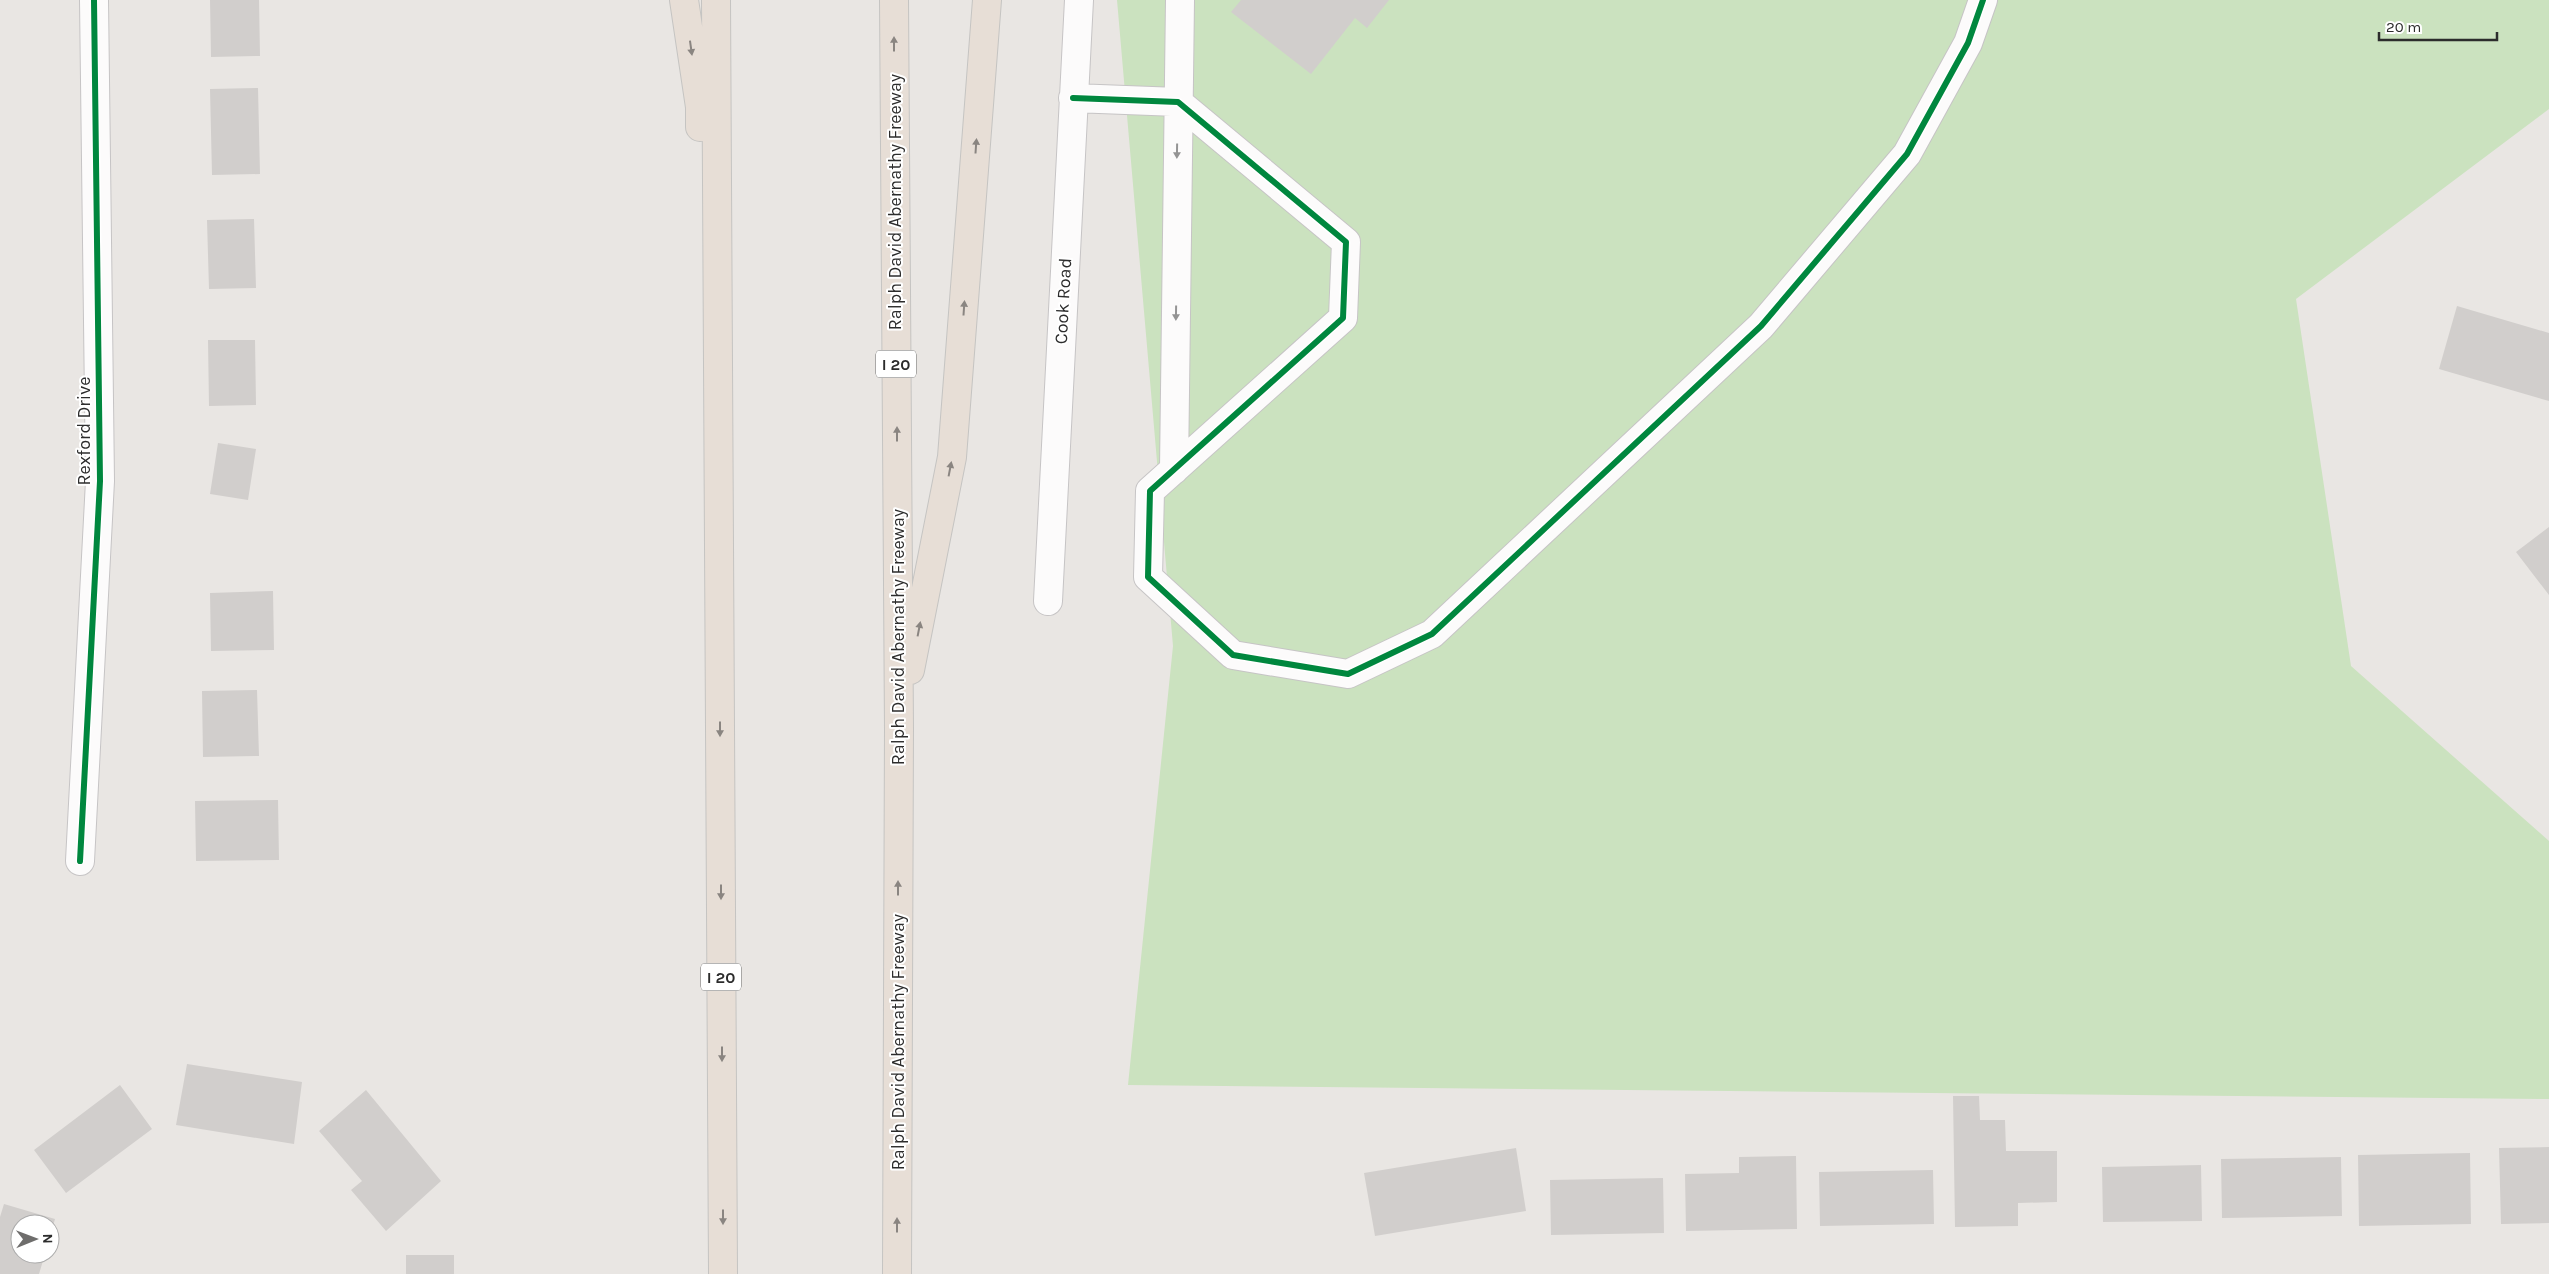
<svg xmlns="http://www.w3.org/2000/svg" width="2549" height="1274" font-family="Karla,sans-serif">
	<rect width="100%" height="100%" fill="#e9e6e3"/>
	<!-- green -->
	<path fill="#cbe2bf" d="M1117,0H2549V109L2296,299L2351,666L2549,841V1099L1128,1085L1173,646Z"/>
	<!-- building -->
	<path fill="#d1cecc" d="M210,0H259L260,56L211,57Z
		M1241,0H1389L1367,28L1355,18L1311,74L1231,12Z
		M258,88L260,174L212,175L210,89Z
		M254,219L256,288L209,289L207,220Z
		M2457,306L2549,333V401L2439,369Z
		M208,340H255L256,405L209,406Z
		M218,443L256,449L248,500L210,494Z
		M2549,527V595L2516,552Z
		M273,591L274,650L211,651L210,593Z
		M257,690L259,756L203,757L202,691Z
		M278,800L279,860L196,861L195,801Z
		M187,1064L302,1082L294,1144L176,1125Z
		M120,1085L152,1129L66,1193L34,1150Z
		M366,1090L441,1181L386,1231L351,1190L362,1181L319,1131Z
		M1953,1096H1979L1980,1120H2005L2006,1151H2057V1202L2018,1203V1226L1955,1227Z
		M2549,1147V1223L2501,1224L2499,1148Z
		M1516,1148L1526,1211L1375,1236L1364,1173Z
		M2470,1153L2471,1224L2359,1226L2358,1155Z
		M1796,1156L1797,1229L1686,1231L1685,1174L1739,1173V1157Z
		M2341,1157L2342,1216L2222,1218L2221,1159Z
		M2201,1165L2202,1221L2103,1222L2102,1167Z
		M1933,1170L1934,1224L1820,1226L1819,1172Z
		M1663,1178L1664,1233L1551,1235L1550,1180Z
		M4,1204L55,1219L50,1236V1224H20V1254H45L39,1274H0V1217Z
		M406,1255H454V1274H406Z"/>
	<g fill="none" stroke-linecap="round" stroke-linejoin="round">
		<!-- street casing -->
		<g stroke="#c6c4c5" stroke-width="30">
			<path id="street" d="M1073,98L1178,102L1346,242L1343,318L1150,491L1148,577L1233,655L1348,674L1432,634L1761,326L1907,154L1968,43L1983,0
				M1174,470L1180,0
				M1048,601L1079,0
				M80,861L100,481L94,0"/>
		</g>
		<!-- highway casing -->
		<g stroke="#c5c4c2" stroke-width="30">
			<path id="highway" d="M684,0L700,107V127
				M716,0L723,1274
				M894,0L899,728L897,1274
				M910,670L952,457L987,0"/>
		</g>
		<!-- street -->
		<use href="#street" stroke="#fcfbfb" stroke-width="28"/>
		<!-- highway -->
		<use href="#highway" stroke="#e7ded6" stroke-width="28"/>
		<!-- cycleway casing -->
		<g stroke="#fff" stroke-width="9">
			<path id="cycleway" d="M1073,98L1178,102L1346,242L1343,318L1150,491L1148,577L1233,655L1348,674L1432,634L1761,326L1907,154L1968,43L1983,0
				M80,861L100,481L94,0"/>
		</g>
		<!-- cycleway -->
		<use href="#cycleway" stroke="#00873e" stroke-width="6"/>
	</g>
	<!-- one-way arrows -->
	<defs><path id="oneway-solid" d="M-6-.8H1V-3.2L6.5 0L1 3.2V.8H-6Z" transform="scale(1.25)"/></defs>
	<g fill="#8a8581">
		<use href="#oneway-solid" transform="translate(894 44) rotate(-90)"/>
		<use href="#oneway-solid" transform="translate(691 48) rotate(82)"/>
		<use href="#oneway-solid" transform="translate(976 146) rotate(-86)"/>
		<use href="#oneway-solid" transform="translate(964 308) rotate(-86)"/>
		<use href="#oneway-solid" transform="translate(897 434) rotate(-90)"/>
		<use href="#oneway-solid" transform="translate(950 469) rotate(-79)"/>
		<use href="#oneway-solid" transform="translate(919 629) rotate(-79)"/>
		<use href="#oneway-solid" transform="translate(720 729) rotate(90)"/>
		<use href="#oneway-solid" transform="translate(898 888) rotate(-90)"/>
		<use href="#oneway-solid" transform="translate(721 892) rotate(90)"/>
		<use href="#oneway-solid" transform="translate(722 1054) rotate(90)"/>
		<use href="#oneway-solid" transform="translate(723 1217) rotate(90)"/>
		<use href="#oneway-solid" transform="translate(897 1225) rotate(-90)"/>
	</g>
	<g fill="#949494">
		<use href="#oneway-solid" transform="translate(1177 151) rotate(91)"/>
		<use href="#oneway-solid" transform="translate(1176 313) rotate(91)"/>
	</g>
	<g text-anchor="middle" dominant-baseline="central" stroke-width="4" stroke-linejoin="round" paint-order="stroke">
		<!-- shield labels -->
		<g fill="#fff" stroke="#6b6b6b" stroke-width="1">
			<rect x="876" y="350.5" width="40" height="27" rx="4"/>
			<rect x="701" y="963.5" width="40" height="27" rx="4"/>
		</g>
		<g font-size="16" font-weight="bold" fill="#2c2c2c">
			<text x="896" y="364">I 20</text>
			<text x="721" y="977">I 20</text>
		</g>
		<!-- street labels -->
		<g font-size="18" fill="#2c2c2c" stroke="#fff">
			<text transform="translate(895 202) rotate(-90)">Ralph David Abernathy Freeway</text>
			<text transform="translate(1063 301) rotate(-87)">Cook Road</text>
			<text transform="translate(84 431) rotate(-90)">Rexford Drive</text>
			<text transform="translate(898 637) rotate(-90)">Ralph David Abernathy Freeway</text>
			<text transform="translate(898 1042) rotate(-90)">Ralph David Abernathy Freeway</text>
		</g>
	</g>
	<!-- north arrow -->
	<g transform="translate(35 1239) rotate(89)"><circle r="24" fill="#ffffff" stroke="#ababab"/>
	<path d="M0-4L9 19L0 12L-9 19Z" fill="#6e6d6c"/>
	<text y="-8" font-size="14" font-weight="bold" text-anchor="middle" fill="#2c2c2c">N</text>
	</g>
	<!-- scale -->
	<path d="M2379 32v8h118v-8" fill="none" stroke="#2c2c2c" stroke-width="2.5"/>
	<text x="2386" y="32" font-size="15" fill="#2c2c2c" stroke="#ffffff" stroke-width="4" paint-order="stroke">20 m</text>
</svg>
